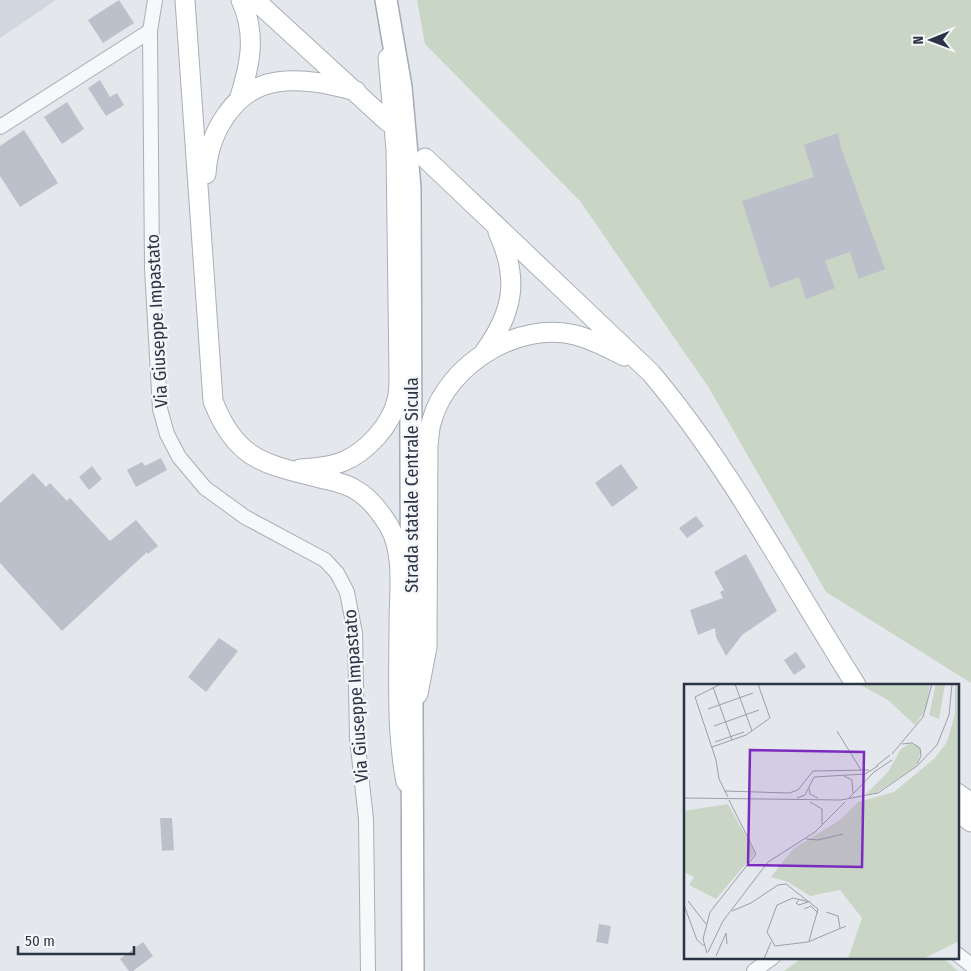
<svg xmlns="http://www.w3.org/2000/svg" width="971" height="971" font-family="'Fira Sans Condensed',sans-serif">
	<rect width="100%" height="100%" fill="#e4e7ec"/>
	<!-- built -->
	<path fill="#d2d6de" d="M0,0H56L0,38Z"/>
	<!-- green -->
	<path fill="#c9d6c5" d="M417,0H971V683L826,592L709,388L580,201L425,44Z
		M803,957H942L958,971H784Z"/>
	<!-- building -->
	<path fill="#bbc0ca" d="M119,0L134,23L103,43L88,20Z
		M100,80L110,97L117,93L124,105L106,116L88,88Z
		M67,102L84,129L62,144L44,117Z
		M24,130L58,183L20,207L0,176V146Z
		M838,133L841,148L885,269L859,279L850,252L825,261L835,288L806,299L799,277L770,288L742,201L814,177L804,145Z
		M161,458L167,470L136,487L127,470L142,462L145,466Z
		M621,464L638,488L612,507L595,483Z
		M92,466L102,479L89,490L79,477Z
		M33,473L46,487L50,483L67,501L70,498L110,541L136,520L158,546L148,554L147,552L62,631L0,563V503Z
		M696,516L704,526L687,538L679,528Z
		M746,554L777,611L742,635L726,656L716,637L715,628L698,635L690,610L723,598L720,592L724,590L714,572Z
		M219,638L238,651L206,692L188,677Z
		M796,652L806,667L794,675L784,660Z
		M160,818H172L174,850L162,851Z
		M599,924L611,926L608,944L596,942Z
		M143,942L153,956L133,971H129L120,959Z"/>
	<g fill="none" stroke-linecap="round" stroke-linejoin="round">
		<!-- minor casing -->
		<g stroke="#a9aeb7" stroke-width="16">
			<path id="minor" d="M155,0L150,31L152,268L160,409L167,434L179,457L205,488L245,517L325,560L337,573L347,592L355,633L357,738L366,819L368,971
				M0,127L150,31
				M957,954L971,965
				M754,971L773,957"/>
		</g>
		<!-- secondary casing -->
		<g stroke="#a9aeb7" stroke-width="21">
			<path id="secondary" d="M185,0L213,401C236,460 264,464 320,478C332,481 345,483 356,490C370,498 381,513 389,526C405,554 399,593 399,623C399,677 396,730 406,782
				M255,0L388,122
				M239,100C250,65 257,35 241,0
				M425,158L651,373C731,468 789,580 856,685
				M206,174C208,135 233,88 277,82C304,78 330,84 356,91
				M485,351C514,311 519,278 498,232
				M300,469C314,468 329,467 342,462C367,452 391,425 397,400C399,392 399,384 399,376L396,150L388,58
				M418,694L427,647L428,446C429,438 429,428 432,420C448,364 518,321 575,335C592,339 608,348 624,356
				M957,793L971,803
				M957,811L971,822"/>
		</g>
		<!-- primary casing -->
		<g stroke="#a3abb8" stroke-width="24">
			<path id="primary" d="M386,0L401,87L410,188L413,971"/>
		</g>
		<!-- minor -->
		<use href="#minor" stroke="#f7f8fa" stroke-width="14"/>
		<!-- secondary -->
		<use href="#secondary" stroke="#fff" stroke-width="19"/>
		<!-- primary -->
		<use href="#primary" stroke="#fff" stroke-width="21"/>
	</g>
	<g text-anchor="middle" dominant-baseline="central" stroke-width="4.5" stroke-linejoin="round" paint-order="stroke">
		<!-- street labels -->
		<g font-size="18" fill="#2b3445" stroke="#f4f6f9">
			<text transform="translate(157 321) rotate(-93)">Via Giuseppe Impastato</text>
			<text transform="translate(412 485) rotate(-90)">Strada statale Centrale Sicula</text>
			<text transform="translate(356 696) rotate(-94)">Via Giuseppe Impastato</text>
		</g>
	</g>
	<!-- overview -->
	<g transform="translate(684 684)">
		<rect width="275" height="275" fill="#e4e7ec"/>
		<path d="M175,0H246L242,25L231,41L204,16ZM252,0H261L255,35L245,31ZM271,0H275V257L239,275H164L178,234L156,206L126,212L104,198L87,193L109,165L156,136L174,118L210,108L251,74L263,58L271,30ZM225,60L233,61L237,67L232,82L192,109L181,111L204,88L217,65ZM44,120L71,169L32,215L5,201L10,193L0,188V127Z" fill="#c9d6c5"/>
		<path fill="none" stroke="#9a9fa9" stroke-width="1" d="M51,0L68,47M29,3L48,56M11,13L32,76L35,95L44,113M11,13L37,0M24,25L69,9M30,42L75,26M153,47L177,86M31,58L60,48M218,60L228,59L236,64L237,72L233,80M28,63L62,51L86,34L74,0M208,70L239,33L248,0M192,82L206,71M160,92L168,96L169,109M125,104L126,110L134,114M40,107L105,109L114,106L129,87L185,86M0,114L157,116L194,109L233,82L253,61L265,31L268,0M113,114L121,111L130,93L181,90L194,82M165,114L190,88L208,76M126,118L138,125V140M122,155L134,156L159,150M115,216L112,219L115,221L124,218M4,217L22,240M126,218L109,214L93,221L83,248L91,262L124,258L162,242M0,221L13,256L20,262M120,225L127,222L134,229M48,227L67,219L94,201L102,200L134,225L125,257M142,228L154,232L156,244M24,268L39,237L84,178L131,148L161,118M23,269L19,255L26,228L72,170L45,116M32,272L42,249L43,260M80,275L87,258"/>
		<path fill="#7b2cbf" fill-opacity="0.15" stroke="#7b2cbf" stroke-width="2.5" d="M66,66L180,68L178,183L64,181Z"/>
		<rect width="275" height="275" fill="none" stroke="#2b3445" stroke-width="2.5"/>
	</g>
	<!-- north arrow -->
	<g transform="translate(931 40) rotate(269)" stroke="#f4f6f9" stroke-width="4" paint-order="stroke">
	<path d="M0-4L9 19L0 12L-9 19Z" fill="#2b3445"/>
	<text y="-8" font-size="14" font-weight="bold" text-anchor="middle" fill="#2b3445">N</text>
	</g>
	<!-- scale -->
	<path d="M18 946v8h116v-8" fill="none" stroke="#2b3445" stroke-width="2.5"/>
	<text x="25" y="946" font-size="15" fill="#2b3445" stroke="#f4f6f9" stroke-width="4" paint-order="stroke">50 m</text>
</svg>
